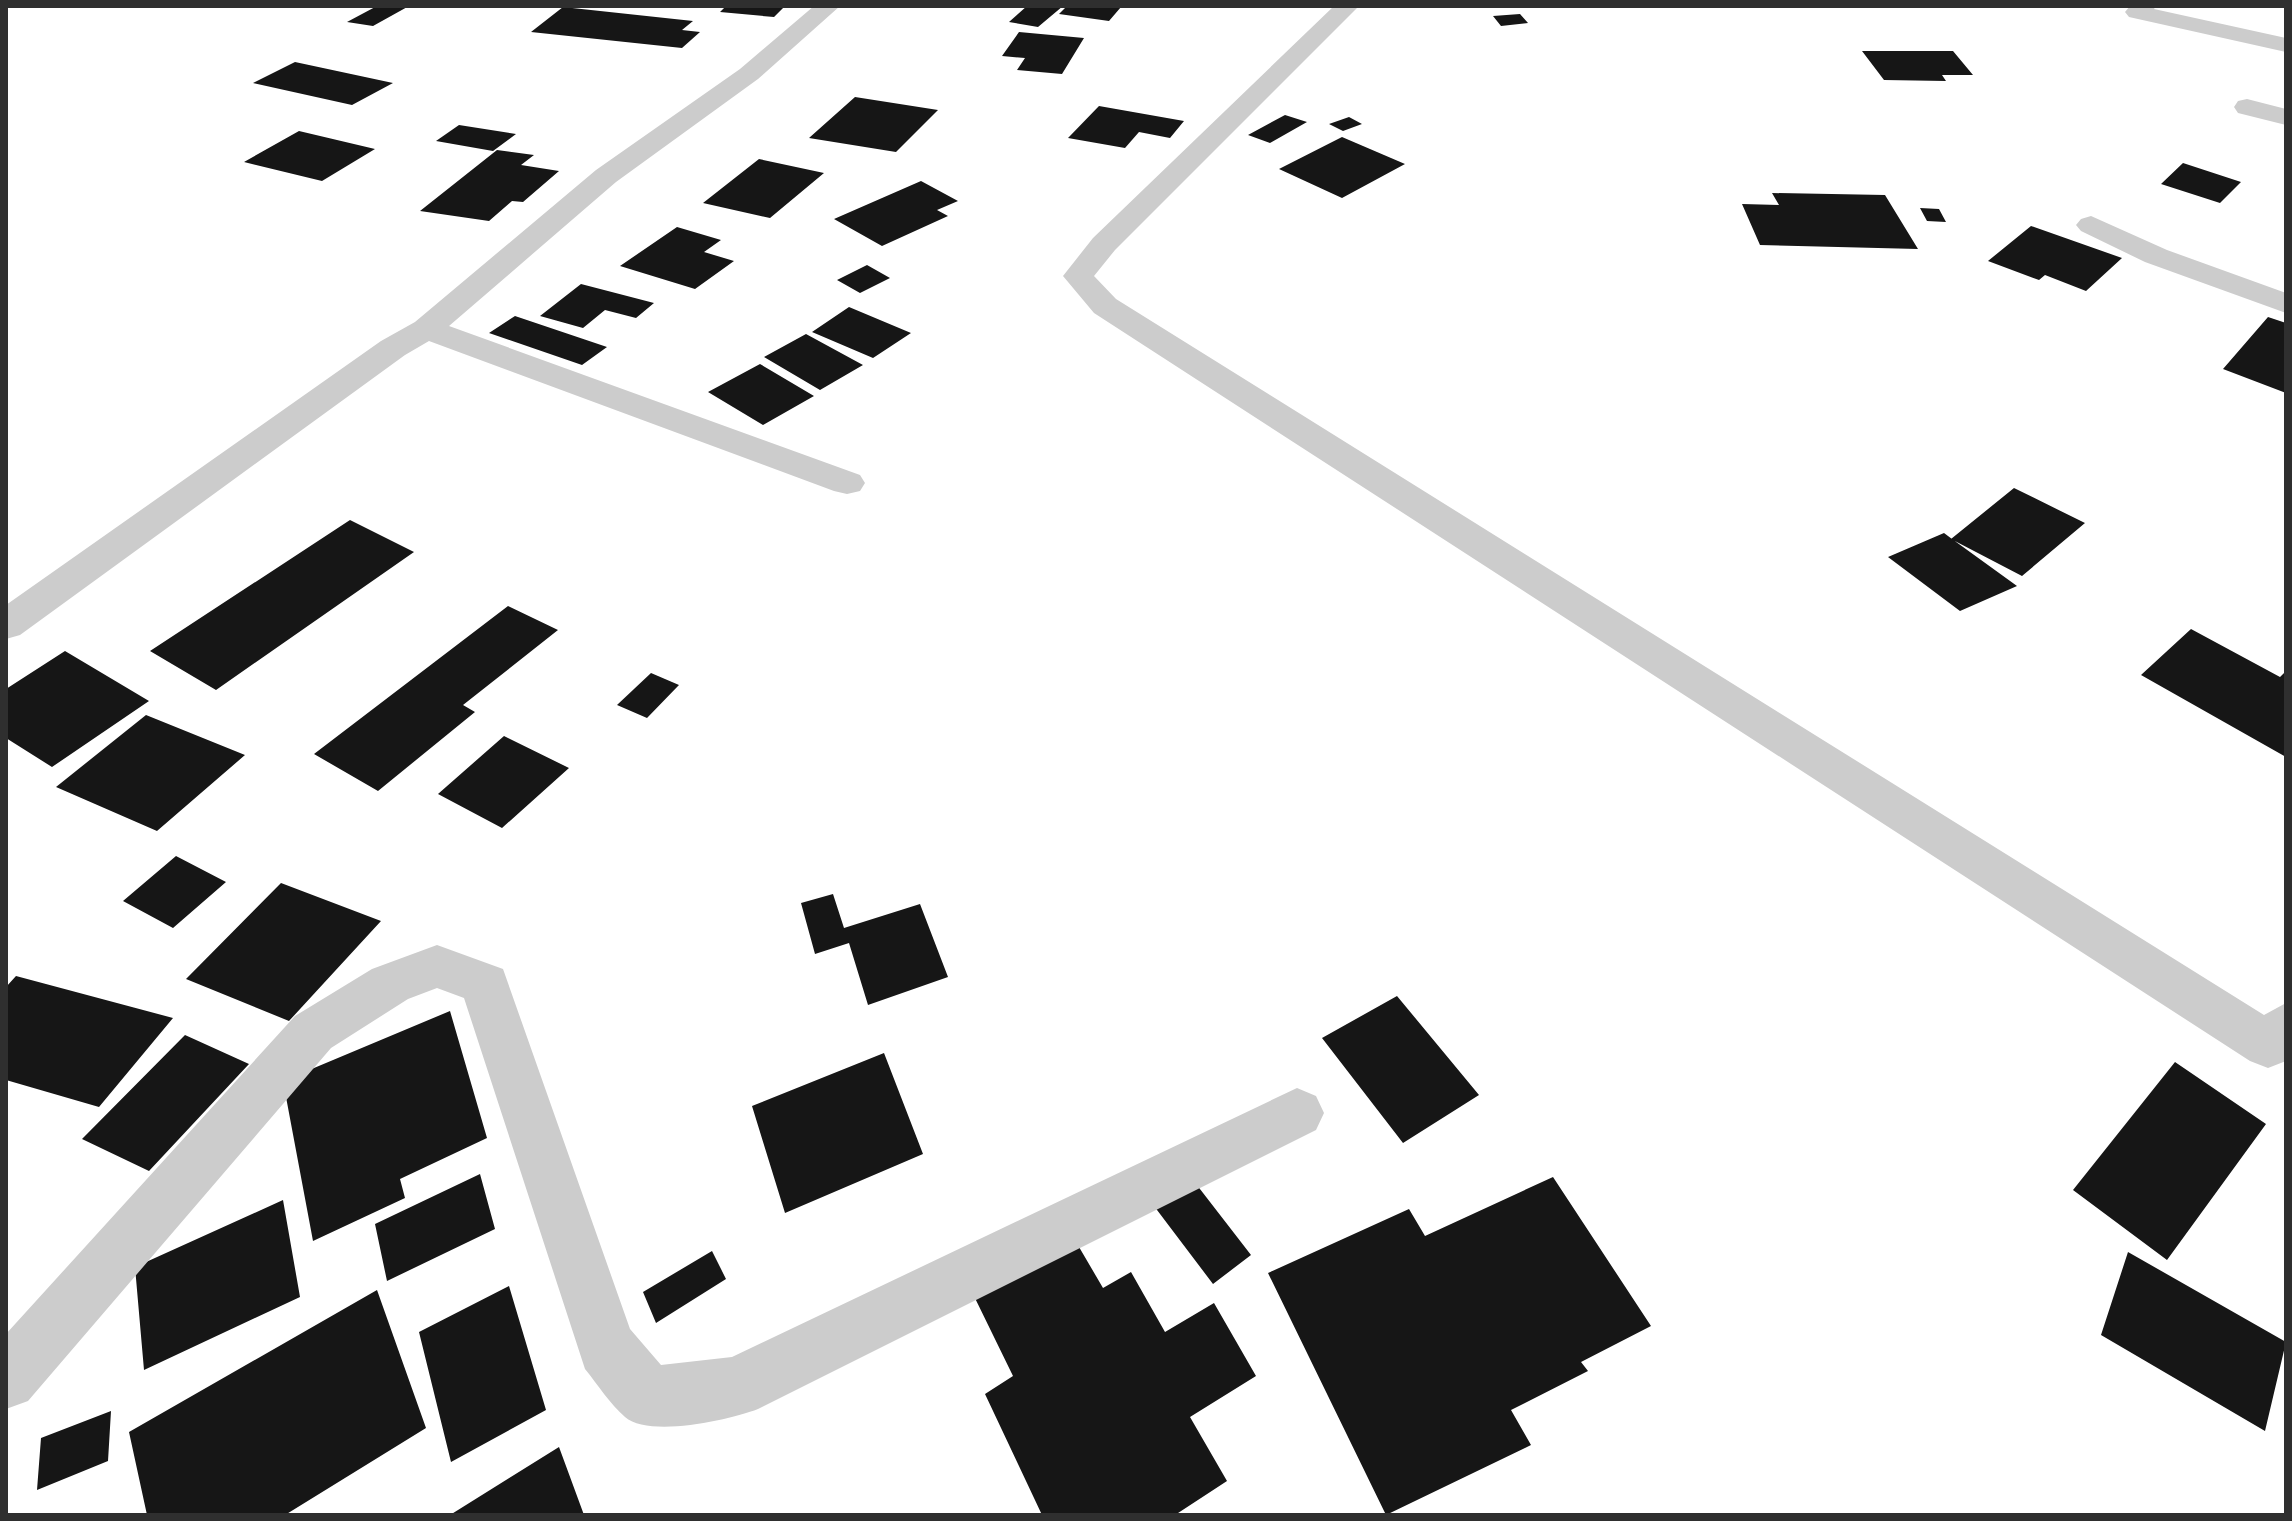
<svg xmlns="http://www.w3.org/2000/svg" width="2292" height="1521" font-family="Overpass,sans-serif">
	<rect width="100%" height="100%" fill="#fff"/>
	<!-- building -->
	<path fill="#161616" d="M377,6H409L373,26L347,22Z
		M726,6H785L774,17L720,12Z
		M1027,6H1063L1038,27L1009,22Z
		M1067,6H1114L1121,7L1109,21L1059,14Z
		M563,7L693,21L682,30L700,32L682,48L531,32Z
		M1520,14L1528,23L1501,26L1493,16Z
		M1019,32L1084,38L1062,74L1017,70L1025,58L1002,56Z
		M1862,51H1953L1973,75H1942L1946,81L1884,80Z
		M295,62L393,83L352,105L253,83Z
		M855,97L938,110L896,152L809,138Z
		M1099,106L1184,121L1170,138L1139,132L1125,148L1068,138Z
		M1285,115L1307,122L1270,143L1248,135Z
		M1349,117L1362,124L1343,131L1329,124Z
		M459,125L516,134L493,151L436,141Z
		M299,131L375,149L322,181L244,162Z
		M1342,137L1405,164L1342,198L1279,169Z
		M497,150L534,155L521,165L559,171L523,202L512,201L489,221L420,211Z
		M759,159L824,173L770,218L703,203Z
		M2183,163L2241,182L2220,203L2161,184Z
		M921,181L958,201L937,210L948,216L882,246L834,219Z
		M1772,193L1885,195L1918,249L1760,245L1742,204L1779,205Z
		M1920,208L1939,209L1946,222L1927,221Z
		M2031,226L2122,258L2086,291L2045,275L2039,280L1988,261Z
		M677,227L721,240L704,252L734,261L695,289L620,266Z
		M867,265L890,278L860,293L837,280Z
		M581,284L654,303L636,318L605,310L583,328L540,316Z
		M849,307L911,333L873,358L812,332Z
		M515,316L607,347L582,365L489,333Z
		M2268,317L2286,323V393L2223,369Z
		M806,334L863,365L820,390L764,357Z
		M760,364L814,396L763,425L708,392Z
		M2014,488L2085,523L2022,576L1951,539Z
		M350,520L414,552L216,690L150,651Z
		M1944,533L1952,539L2017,586L1960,611L1888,557Z
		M508,606L558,630L463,705L475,712L378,791L314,754Z
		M2191,629L2280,677L2286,671V757L2141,675Z
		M65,651L149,701L52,767L6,738V689Z
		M651,673L679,685L647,718L617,705Z
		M146,715L245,755L157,831L56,787Z
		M504,736L569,768L502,828L438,794Z
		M176,856L226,882L173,928L123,901Z
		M281,883L381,921L289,1021L186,979Z
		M833,894L844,928L920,904L948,977L868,1005L849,943L815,954L801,903Z
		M16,976L173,1018L99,1107L6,1080V987Z
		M1397,996L1479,1095L1403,1143L1322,1038Z
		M450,1011L487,1138L400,1179L405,1198L313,1241L283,1081Z
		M185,1035L249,1064L149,1171L82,1139Z
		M884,1053L923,1154L785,1213L752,1106Z
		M2175,1062L2266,1124L2167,1260L2073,1190Z
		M480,1174L495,1229L387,1281L375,1224Z
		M1553,1177L1651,1326L1581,1362L1588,1371L1511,1410L1531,1445L1386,1515L1268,1273L1409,1209L1425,1236Z
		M1193,1180L1251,1255L1213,1284L1154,1206Z
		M283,1200L300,1297L144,1370L135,1267Z
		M1072,1235L1103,1288L1131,1272L1165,1332L1214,1303L1256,1376L1190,1417L1227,1481L1175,1515H1042L985,1394L1013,1376L972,1292Z
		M712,1251L726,1279L656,1323L643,1292Z
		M2128,1252L2286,1342L2265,1431L2101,1335Z
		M509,1286L546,1410L451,1462L419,1332Z
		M377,1290L426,1428L285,1515H147L129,1432Z
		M111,1411L108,1461L37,1490L41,1438Z
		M559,1447L584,1515H450Z"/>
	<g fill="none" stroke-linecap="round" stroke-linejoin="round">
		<!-- minor -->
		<path fill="#ccc" fill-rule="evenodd" d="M814,6H840L758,79L616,182L449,326L860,475L865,483L860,491L847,494L834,491L429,341L405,355L20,635L6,639V605L381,341L415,322L596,170L740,69Z
			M1334,6H1359L1115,250L1094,276L1116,299L2264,1015L2286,1003V1061L2268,1068L2250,1061L1094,313L1063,276L1093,238Z
			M2130,6H2156L2154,9L2286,38V52L2129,17L2125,12Z
			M2247,99L2286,109V125L2238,113L2234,107L2238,101Z
			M2091,216L2167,250L2286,293V313L2145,262L2081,231L2076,225L2081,219Z
			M437,945L503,969L630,1329L661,1365L732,1357L1297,1088L1316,1096L1324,1113L1316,1130L758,1409C730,1420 649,1438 625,1417C610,1404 598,1385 585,1369L464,998L437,988L408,999L331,1048L28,1401L6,1409V1334L295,1016L372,969Z"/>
	</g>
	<!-- border -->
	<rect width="2292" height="1521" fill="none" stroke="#2f2f2f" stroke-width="16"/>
</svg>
